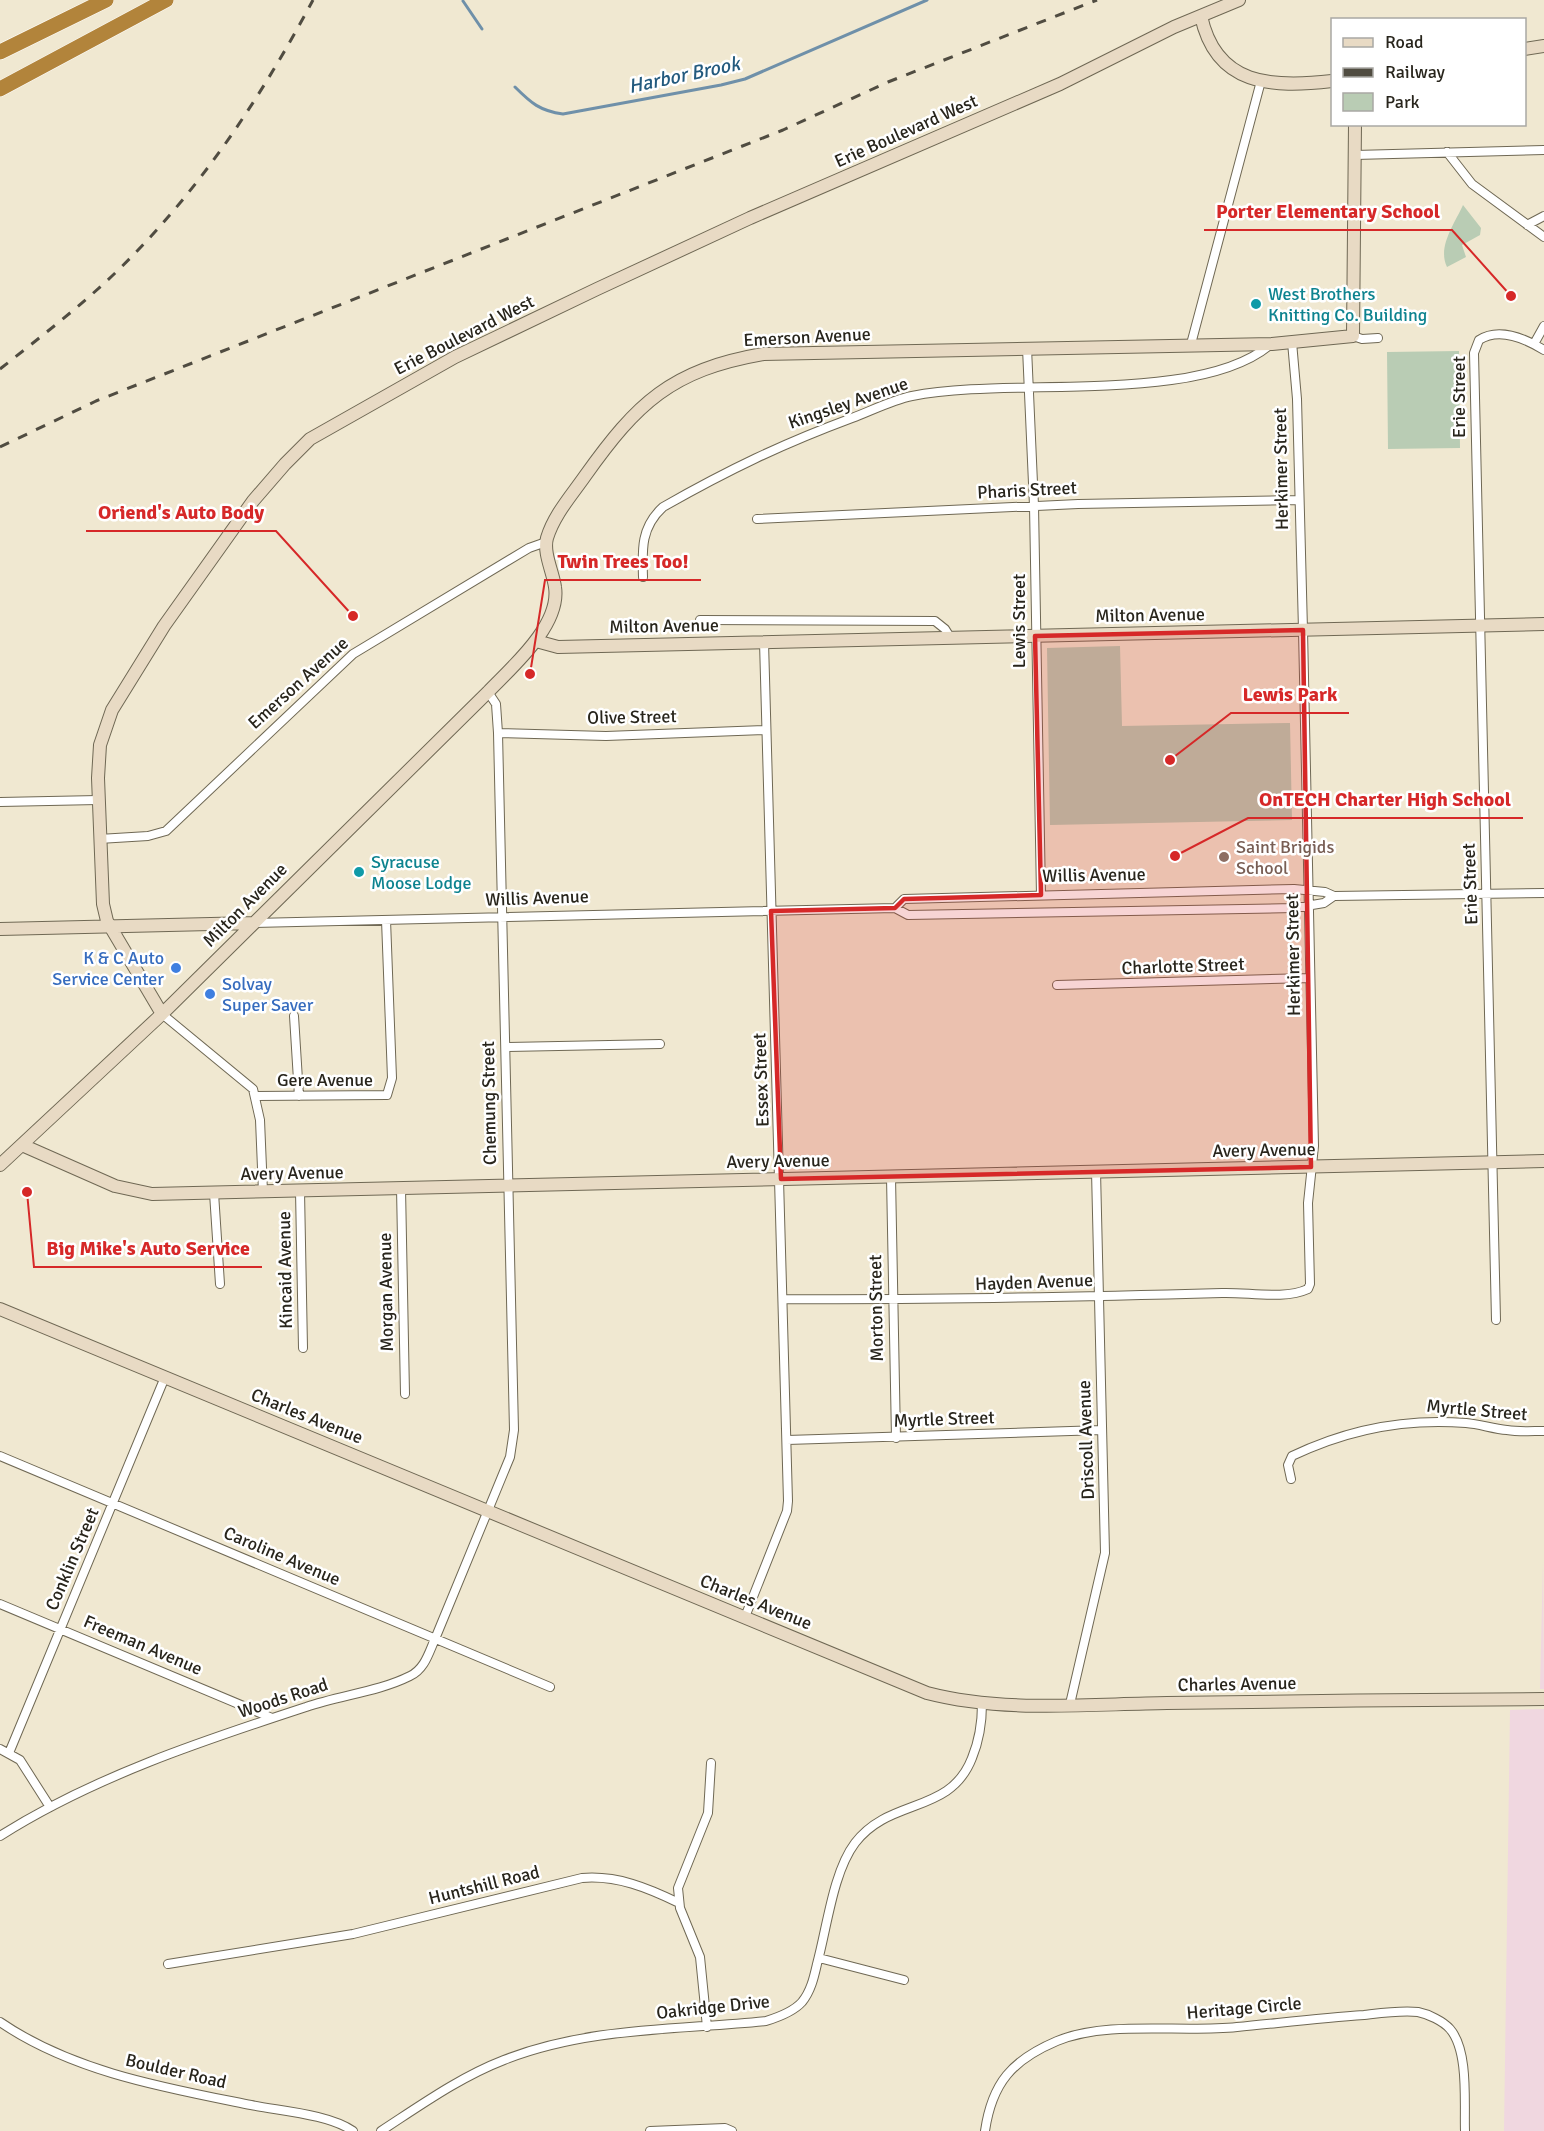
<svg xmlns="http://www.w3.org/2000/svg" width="1544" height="2131" font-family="Signika,sans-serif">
	<rect width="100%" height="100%" fill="#f0e8d1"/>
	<!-- commercial -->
	<path fill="#f0d7e0" d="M1543,1561L1544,1689H1540Z
		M1544,1709V2131H1504L1510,1710Z"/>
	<!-- green -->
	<path fill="#b9ccb4" d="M1463,205L1481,228L1480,235L1462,245L1466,257L1447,267C1437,247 1455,223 1463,205Z
		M1459,351L1460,448L1388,449L1387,352Z
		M1120,646L1122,726L1290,723L1292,820L1050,825L1047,648Z"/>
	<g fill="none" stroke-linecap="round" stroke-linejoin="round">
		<!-- stream -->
		<path stroke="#6f90a9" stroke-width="3" d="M463,1L482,29
			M515,87C531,103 540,111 563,114L721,85L745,79L927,0"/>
		<!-- street casing -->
		<g stroke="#6f6854" stroke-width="10">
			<path id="street" d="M1447,152L1472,184L1544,237
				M1355,155L1544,150
				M1527,225L1544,216
				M1353,336L1362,339L1378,338
				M1191,344L1261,81
				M1534,344L1544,326
				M1027,348L1034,506L1041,895
				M757,519L1078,504L1298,500
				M643,577C642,549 641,527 663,507C728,470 782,444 852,418C871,411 892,400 912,396C1008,376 1199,406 1271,344
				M700,620L935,621L945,629L950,637
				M498,733L606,736L766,730
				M0,802L98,800
				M99,839L148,836L166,831L353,654L529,548L546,542
				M895,908L904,899L1294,889L1325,892L1334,896L1544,893
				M253,923L895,908L908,915L1294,908L1324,903L1334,896
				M1057,985L1310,978
				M162,1014L253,1089L260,1120L263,1192
				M294,1016L299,1096
				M506,1047L660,1044
				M256,1096L387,1095L392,1078L386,920
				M891,1177L896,1438
				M401,1188L405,1394
				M300,1191L303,1348
				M214,1193L220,1284
				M784,1299C930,1300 1076,1297 1222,1293C1248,1292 1284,1300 1308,1289L1310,1284L1308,1203L1314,1146L1303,630L1297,399L1292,342
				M1496,1320L1474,353L1479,340C1499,327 1526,339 1544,350
				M787,1440L1102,1430
				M0,1456L550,1687
				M1291,1479L1288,1465L1292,1456C1348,1429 1404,1418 1466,1423C1480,1424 1493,1429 1507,1430C1519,1432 1532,1431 1544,1431
				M0,1604L272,1718
				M745,1617L787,1511L788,1501L764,642
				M1070,1704L1105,1553L1096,1171
				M0,1749L20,1760L50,1807
				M9,1753L165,1377
				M0,1836C93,1777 202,1741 306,1707C340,1695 378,1692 410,1676C425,1669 429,1652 435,1639L510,1457L514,1430L498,733L496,704L488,692
				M819,1958L904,1980
				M168,1964L353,1934L582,1878C617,1875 648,1888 679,1903
				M0,2022C73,2072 166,2088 251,2105C280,2111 328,2114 353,2131
				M707,2027L700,1957L680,1908L678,1888L708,1813L711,1763
				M381,2131C421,2105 460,2077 504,2060C587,2027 679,2030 766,2021C779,2017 793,2012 802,2002C811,1991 814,1977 817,1964C827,1928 833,1872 855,1843C890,1797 950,1815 972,1758C979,1741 982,1723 982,1704
				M650,2131L725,2128L732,2131
				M985,2131C992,2083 1012,2060 1057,2041C1108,2020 1180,2033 1237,2027C1279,2023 1321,2018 1364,2015C1381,2013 1401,2010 1418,2012C1428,2014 1443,2021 1450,2029C1469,2051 1464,2103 1465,2131"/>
		</g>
		<!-- secondary casing -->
		<g stroke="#6f6854" stroke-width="14">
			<path id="secondary" d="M1201,16C1216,86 1272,88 1332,81
				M1524,49L1544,46
				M536,641L558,647L1544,624
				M0,929L253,923
				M162,1014L107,921L103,904L98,778L100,745L112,710L164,626L253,501L285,464L310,439L455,357L597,289L750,218L1060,84L1174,27L1239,0
				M22,1145L115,1186L152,1194L1544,1161
				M0,1165L162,1014L488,692C512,667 561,625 555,587C553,572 543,553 547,538C554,515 571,496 585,476C637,403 671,370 763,354L1272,344L1353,336L1355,124
				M0,1309L927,1693C1004,1713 1088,1704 1167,1703C1293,1701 1418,1700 1544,1699"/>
		</g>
		<!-- highway casing -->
		<g stroke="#fff" stroke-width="16">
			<path id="highway" d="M0,52L106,0
				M0,89L166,0"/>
		</g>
		<!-- street -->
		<use href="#street" stroke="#fff" stroke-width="8"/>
		<!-- secondary -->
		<use href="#secondary" stroke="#e8dac4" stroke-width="12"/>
		<!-- highway -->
		<use href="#highway" stroke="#b2843b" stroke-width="15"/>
		<!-- rail -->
		<path stroke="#504c41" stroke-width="3" stroke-dasharray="10 10" stroke-linecap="butt" d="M0,369C38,339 77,309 112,276C196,196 259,101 313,0
			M0,447L96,401L783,130L888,82L1097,0"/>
	</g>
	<!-- marked area -->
	<path fill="#d62828" fill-opacity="0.2" stroke="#d62828" stroke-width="4.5" stroke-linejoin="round" d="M1303,630L1311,1167L781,1179L771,911L895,908L904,899L1041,895L1035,636Z"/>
	<!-- markers -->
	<g fill="#0f9aa8" stroke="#fff" stroke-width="2">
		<circle cx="1256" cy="304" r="6"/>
		<circle cx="359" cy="872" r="6"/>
	</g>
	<circle fill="#8d6e63" stroke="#fff" stroke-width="2" cx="1224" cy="857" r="6"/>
	<g fill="#3f7fe0" stroke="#fff" stroke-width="2">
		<circle cx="176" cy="968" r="6"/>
		<circle cx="210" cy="994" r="6"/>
	</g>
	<g text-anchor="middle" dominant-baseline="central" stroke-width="5" stroke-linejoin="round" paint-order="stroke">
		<!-- street labels -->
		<g font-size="18" fill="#28251c" stroke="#fff">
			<text transform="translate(906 131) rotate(-24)">Erie Boulevard West</text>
			<text transform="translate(464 335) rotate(-27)">Erie Boulevard West</text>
			<text transform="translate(807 337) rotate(-3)">Emerson Avenue</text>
			<text transform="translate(1459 397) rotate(-90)">Erie Street</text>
			<text transform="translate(848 403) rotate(-19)">Kingsley Avenue</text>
			<text transform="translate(1281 469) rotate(-91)">Herkimer Street</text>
			<text transform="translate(1027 490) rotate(-3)">Pharis Street</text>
			<text transform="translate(1150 615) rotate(-1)">Milton Avenue</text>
			<text transform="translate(1019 621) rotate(-90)">Lewis Street</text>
			<text transform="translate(664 626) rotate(-1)">Milton Avenue</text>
			<text transform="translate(298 683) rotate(-42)">Emerson Avenue</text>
			<text transform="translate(632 717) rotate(-1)">Olive Street</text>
			<text transform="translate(1094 875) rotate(-1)">Willis Avenue</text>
			<text transform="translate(1470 884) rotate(-92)">Erie Street</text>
			<text transform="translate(537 898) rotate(-2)">Willis Avenue</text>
			<text transform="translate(245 905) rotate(-45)">Milton Avenue</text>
			<text transform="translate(1293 955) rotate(-91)">Herkimer Street</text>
			<text transform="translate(1183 966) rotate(-2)">Charlotte Street</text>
			<text x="325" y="1080">Gere Avenue</text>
			<text transform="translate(761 1080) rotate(-92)">Essex Street</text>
			<text transform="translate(489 1103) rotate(-91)">Chemung Street</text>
			<text transform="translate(1264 1150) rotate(-1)">Avery Avenue</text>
			<text transform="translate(778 1161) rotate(-1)">Avery Avenue</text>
			<text transform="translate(292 1173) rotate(-1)">Avery Avenue</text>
			<text transform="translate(285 1270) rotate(-91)">Kincaid Avenue</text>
			<text transform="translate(1034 1282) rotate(-2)">Hayden Avenue</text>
			<text transform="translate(386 1292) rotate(-91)">Morgan Avenue</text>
			<text transform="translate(876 1308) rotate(-91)">Morton Street</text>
			<text transform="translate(1477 1410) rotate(5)">Myrtle Street</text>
			<text transform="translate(307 1416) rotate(22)">Charles Avenue</text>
			<text transform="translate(944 1419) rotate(-2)">Myrtle Street</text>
			<text transform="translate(1086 1440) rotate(-92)">Driscoll Avenue</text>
			<text transform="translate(282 1556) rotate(23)">Caroline Avenue</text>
			<text transform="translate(72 1559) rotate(-67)">Conklin Street</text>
			<text transform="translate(756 1602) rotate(22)">Charles Avenue</text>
			<text transform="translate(143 1645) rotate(23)">Freeman Avenue</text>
			<text transform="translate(1237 1684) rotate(-1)">Charles Avenue</text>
			<text transform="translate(283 1698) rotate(-18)">Woods Road</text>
			<text transform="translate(484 1885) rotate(-14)">Huntshill Road</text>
			<text transform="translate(713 2007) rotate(-6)">Oakridge Drive</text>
			<text transform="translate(1244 2008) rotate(-5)">Heritage Circle</text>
			<text transform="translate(176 2071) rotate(13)">Boulder Road</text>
		</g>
		<!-- culture labels -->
		<g font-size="18" fill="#0d838f" stroke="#fff" text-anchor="start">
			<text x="1268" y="294">West Brothers<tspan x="1268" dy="21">Knitting Co. Building</tspan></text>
			<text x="371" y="862">Syracuse<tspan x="371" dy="21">Moose Lodge</tspan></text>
		</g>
		<!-- education labels -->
		<g font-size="18" fill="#785e54" stroke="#fff" text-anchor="start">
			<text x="1236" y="847">Saint Brigids<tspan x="1236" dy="21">School</tspan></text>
		</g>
		<!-- shop labels -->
		<g font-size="18" fill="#366cbe" stroke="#fff" text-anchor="end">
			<text x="164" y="958">K &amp; C Auto<tspan x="164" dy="21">Service Center</tspan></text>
			<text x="222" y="984" text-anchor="start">Solvay<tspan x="222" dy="21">Super Saver</tspan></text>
		</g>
		<!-- water labels -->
		<g font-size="20" font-style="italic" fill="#235a7e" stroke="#fff">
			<text transform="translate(684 75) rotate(-12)">Harbor Brook</text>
		</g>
	</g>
	<!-- callouts -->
	<path fill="none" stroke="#d62828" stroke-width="2" d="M1511 296L1452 230H1204M353 616L276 531H86M530 674L545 580H701M1170 760L1231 713H1349M1175 856L1248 818H1523M27 1192L34 1267H262"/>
	<g fill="#d62828" stroke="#fff" stroke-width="2">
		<circle cx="1511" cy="296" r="6"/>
		<circle cx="353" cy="616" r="6"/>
		<circle cx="530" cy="674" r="6"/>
		<circle cx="1170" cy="760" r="6"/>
		<circle cx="1175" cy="856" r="6"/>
		<circle cx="27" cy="1192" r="6"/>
	</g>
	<g font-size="20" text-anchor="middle" font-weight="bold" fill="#d62828" stroke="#fff" stroke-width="5" stroke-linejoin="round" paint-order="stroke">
		<text x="1328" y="218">Porter Elementary School</text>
		<text x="181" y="519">Oriend's Auto Body</text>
		<text x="623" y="568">Twin Trees Too!</text>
		<text x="1290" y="701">Lewis Park</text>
		<text x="1385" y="806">OnTECH Charter High School</text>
		<text x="148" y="1255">Big Mike's Auto Service</text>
	</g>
	<!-- legend -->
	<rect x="1331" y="18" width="195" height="108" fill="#ffffff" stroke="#a9a8a4" stroke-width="1.5"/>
	<rect x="1343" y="38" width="30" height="9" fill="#e8dac4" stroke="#a9a8a4" stroke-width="1.5"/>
	<text x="1385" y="48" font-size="18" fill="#28251c">Road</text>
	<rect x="1343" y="68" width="30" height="9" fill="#504c41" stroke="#a9a8a4" stroke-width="1.5"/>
	<text x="1385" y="78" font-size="18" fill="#28251c">Railway</text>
	<rect x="1343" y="93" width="30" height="18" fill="#b9ccb4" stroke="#a9a8a4" stroke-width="1.5"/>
	<text x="1385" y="108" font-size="18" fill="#28251c">Park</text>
</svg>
